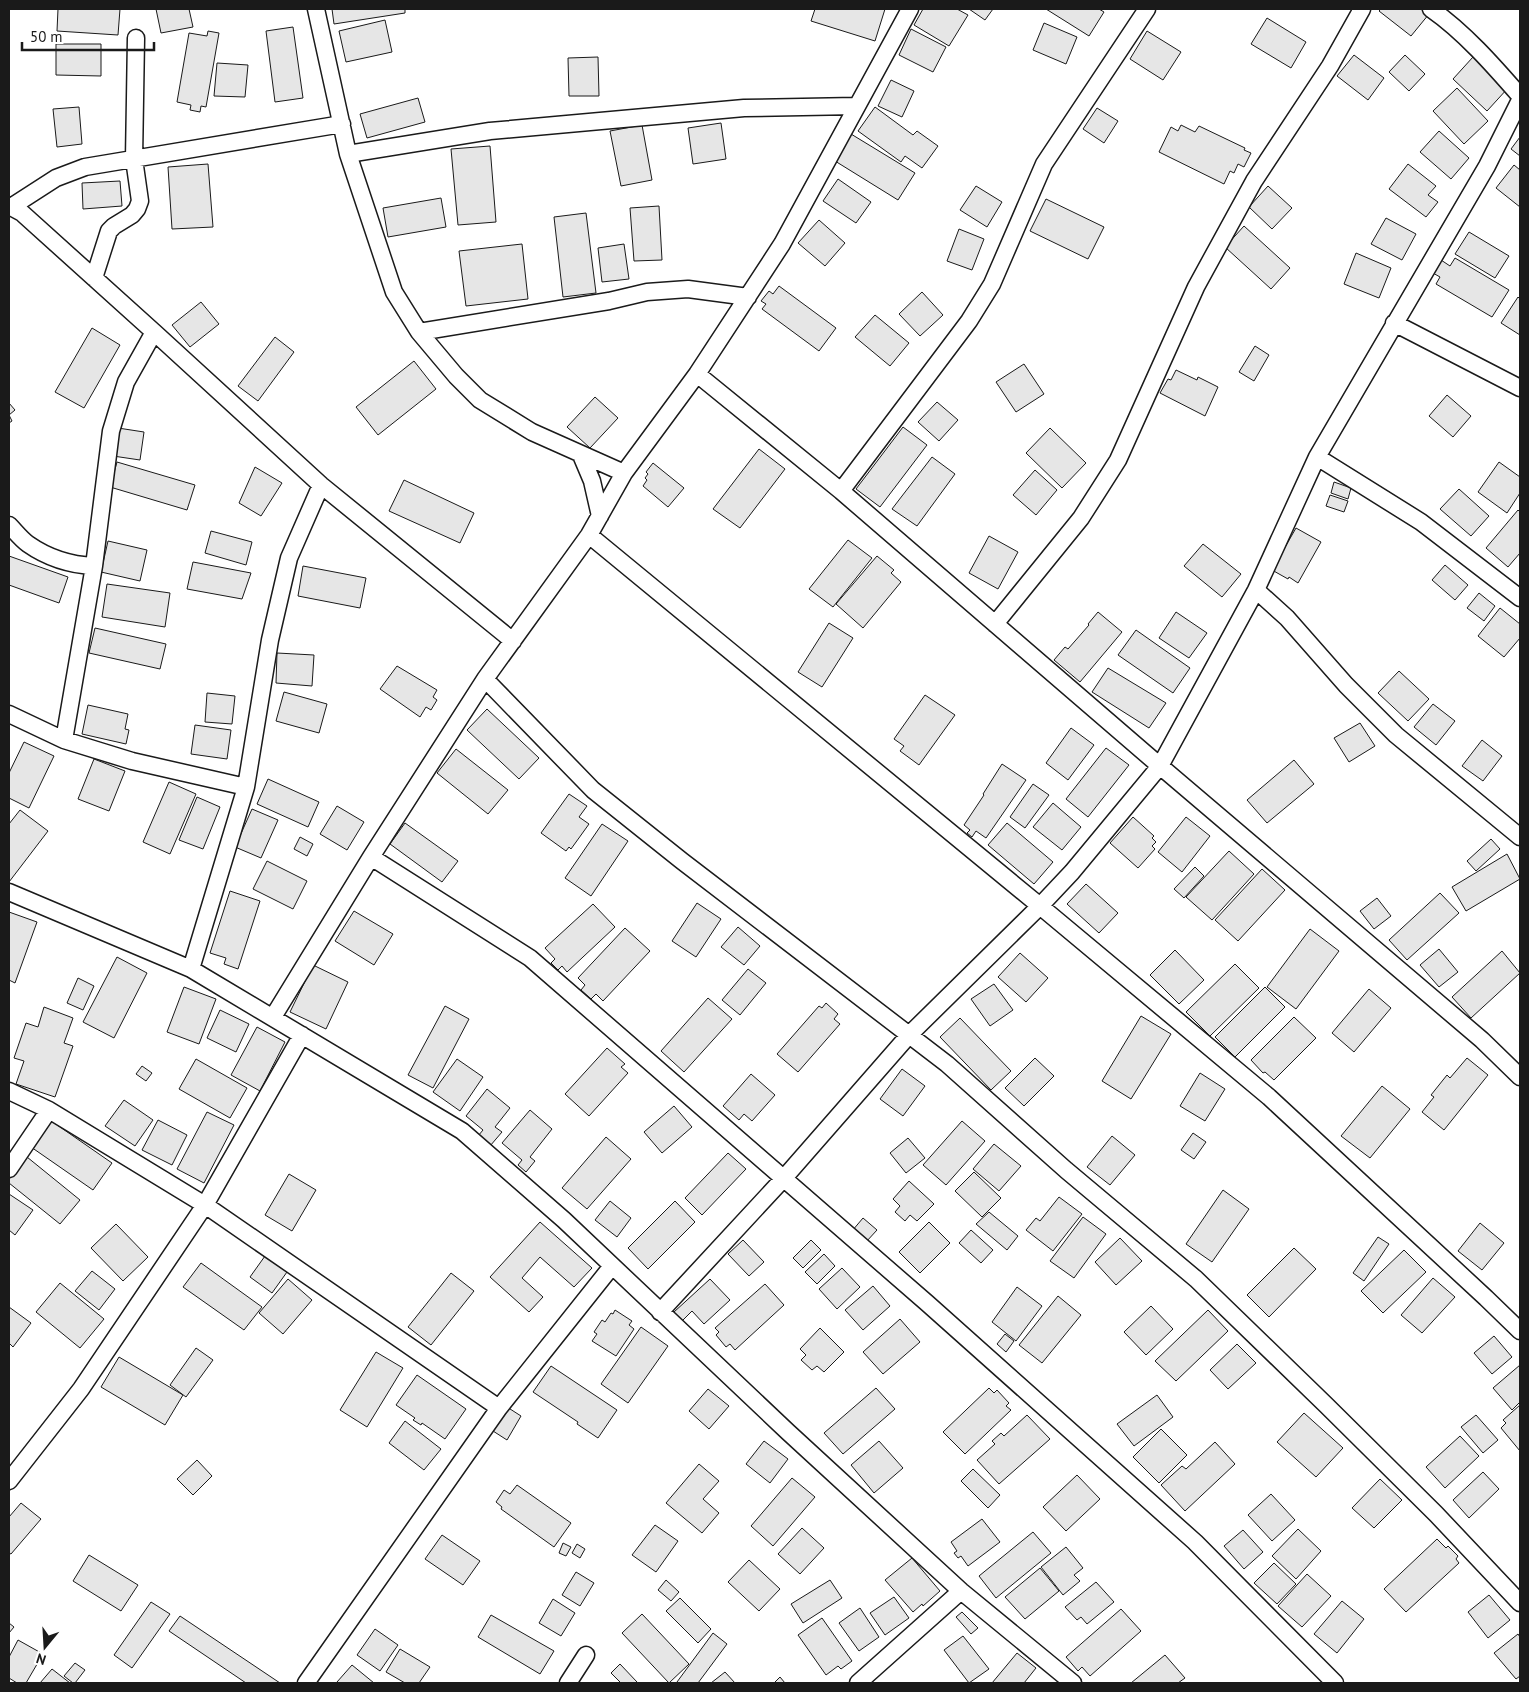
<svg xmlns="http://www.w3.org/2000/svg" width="1529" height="1692" font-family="'PT Sans',sans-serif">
	<rect width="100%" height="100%" fill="#fff"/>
	<!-- building -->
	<path fill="#e6e6e6" stroke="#1a1a1a" d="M58,9H120L118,35L57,31Z
		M156,9H189L193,27L161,33Z
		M332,9H405V13L334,24Z
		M815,9H885L875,41L811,21Z
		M923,9H957L968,15L949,46L914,25Z
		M969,9H993L985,20Z
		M1046,9H1099L1104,12L1089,36Z
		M1381,9H1422L1429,14L1411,36L1379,11Z
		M1267,18L1306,42L1291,68L1251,44Z
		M385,20L392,52L346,62L339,31Z
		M1044,23L1077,37L1066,64L1033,50Z
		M293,27L303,98L275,102L266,31Z
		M911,29L946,47L933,72L899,55Z
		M208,31L219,33L206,107L201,106L200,112L190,110L191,105L177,102L189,33L207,36Z
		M1147,31L1181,52L1163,80L1130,59Z
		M56,44H101V76L56,75Z
		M1354,55L1384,78L1368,100L1337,76Z
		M1405,55L1425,74L1409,91L1389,72Z
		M598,57L599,96H569L568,58Z
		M1473,57L1508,88L1487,111L1453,79Z
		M217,63L248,65L245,97L214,96Z
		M891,80L914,91L902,117L878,106Z
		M1457,88L1488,121L1464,144L1433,111Z
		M418,98L425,122L367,138L360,114Z
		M79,107L82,144L57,147L53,109Z
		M875,107L913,135L917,131L938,146L922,168L905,156L901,162L858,131Z
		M1097,108L1118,121L1104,143L1083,129Z
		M721,123L726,159L693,164L688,128Z
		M642,125L652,180L621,186L610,131Z
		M1181,125L1195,132L1199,126L1245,148L1244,150L1251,153L1244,167L1238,164L1234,173L1230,171L1224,184L1159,152L1171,127L1178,131Z
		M1439,131L1469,158L1451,179L1420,152Z
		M851,134L915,173L898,200L835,161Z
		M1520,137V156L1511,149Z
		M490,146L496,222L458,225L451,149Z
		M208,164L213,227L172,229L168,167Z
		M1408,164L1436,186L1428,195L1438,202L1426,217L1389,189Z
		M1514,165L1520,170V207L1496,188Z
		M838,179L871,202L856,223L823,201Z
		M120,181L122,206L83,209L82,183Z
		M976,186L1002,202L987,227L960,210Z
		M1268,186L1292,208L1272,229L1249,207Z
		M441,198L446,227L388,237L383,208Z
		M1046,199L1104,227L1088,259L1030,231Z
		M659,206L662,260L634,261L630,208Z
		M586,213L596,293L563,297L554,217Z
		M1386,218L1416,234L1402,260L1371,244Z
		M819,220L845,243L825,266L798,243Z
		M1244,226L1290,268L1271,289L1225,247Z
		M959,229L984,239L972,270L947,261Z
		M1469,232L1509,256L1495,278L1455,254Z
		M522,244L528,299L466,306L459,251Z
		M624,244L629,279L602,282L598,248Z
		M1356,253L1391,268L1379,298L1344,284Z
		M1455,258L1509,290L1492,317L1436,284L1440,277L1433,273L1441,260L1450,266Z
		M779,286L836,328L819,351L762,309L766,304L761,301L769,291L773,294Z
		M922,292L943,315L920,336L899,314Z
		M1518,297L1520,299V335L1501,323Z
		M201,302L219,324L190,347L172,325Z
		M875,315L909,343L890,366L855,337Z
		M92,328L120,345L84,408L55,392Z
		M275,337L294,352L258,401L238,386Z
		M1255,346L1269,355L1254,381L1239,372Z
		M414,361L436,389L378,435L356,407Z
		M1024,364L1044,394L1016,412L996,382Z
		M1176,370L1197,380L1198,377L1218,387L1205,416L1160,393L1168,379L1171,380Z
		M1447,395L1471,416L1453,437L1429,416Z
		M595,397L618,418L590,448L567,427Z
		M937,402L958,420L939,441L918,422Z
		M9,403L15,410L9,415L12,421L9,423Z
		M903,427L927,445L880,507L856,489Z
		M118,428L144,432L140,460L113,456Z
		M1050,428L1086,463L1062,488L1026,453Z
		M759,449L785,469L740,528L713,509Z
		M932,457L955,474L917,526L892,509Z
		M117,462L195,485L187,510L110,487Z
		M1499,462L1520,477V493L1507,513L1478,492Z
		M653,463L684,488L668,507L643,486L647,480L645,478L648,474L646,472Z
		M255,467L282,483L261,516L239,503Z
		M1035,470L1057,490L1036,515L1013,495Z
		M404,480L474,513L460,543L389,511Z
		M1334,482L1351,488L1348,499L1331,493Z
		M1459,489L1489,516L1471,536L1440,509Z
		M1330,495L1348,501L1344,512L1326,506Z
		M1518,510L1520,512V553L1508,567L1486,548Z
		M1296,528L1321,542L1298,583L1289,577L1288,579L1272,570Z
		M211,531L252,542L246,565L205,553Z
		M989,536L1018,552L998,589L969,573Z
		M848,540L872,558L833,607L809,589Z
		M108,541L147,550L140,581L101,572Z
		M1203,544L1241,574L1222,597L1184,566Z
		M9,556L68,577L59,603L9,585Z
		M877,556L894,570L891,573L901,582L863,628L836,604Z
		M193,562L251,573L242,599L187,589Z
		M1445,565L1468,585L1455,600L1432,580Z
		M303,566L366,578L360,608L298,596Z
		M107,584L170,593L165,627L102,617Z
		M1479,593L1495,606L1484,621L1467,608Z
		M1500,608L1520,624V638L1504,657L1478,636Z
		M1098,612L1122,632L1080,682L1054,660L1065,647L1068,649L1089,625L1088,624Z
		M1176,612L1207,633L1189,658L1159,638Z
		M829,623L853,638L822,687L798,672Z
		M95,628L166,644L160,669L89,653Z
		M1136,630L1190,668L1173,693L1118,655Z
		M277,653L314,655L312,686L276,683Z
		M397,666L437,690L433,697L437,700L431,710L426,707L420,717L380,689Z
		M1108,668L1166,703L1149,728L1092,692Z
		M1399,671L1429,699L1408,721L1378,693Z
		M284,692L327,704L319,733L276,721Z
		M207,693L235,696L232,724L205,722Z
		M925,695L955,715L919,765L900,751L904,746L894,739Z
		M1433,704L1455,721L1436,745L1414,727Z
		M88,705L128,714L125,729L129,730L126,744L82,734Z
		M487,709L539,758L519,779L467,730Z
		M1360,723L1375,746L1349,762L1334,738Z
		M195,725L231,730L227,759L191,754Z
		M1071,728L1094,745L1068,780L1046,763Z
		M1482,740L1502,756L1483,781L1462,766Z
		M24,742L54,756L29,808L9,798V773Z
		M1106,748L1129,765L1088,817L1066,799Z
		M456,749L508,790L488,814L437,773Z
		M94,759L125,771L109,811L78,799Z
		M1294,760L1314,784L1267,823L1247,800Z
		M1002,764L1026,780L986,838L976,831L972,837L967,833L970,830L964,825L984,795L983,794Z
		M268,779L319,802L308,827L257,804Z
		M169,782L196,794L170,854L143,842Z
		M1033,784L1049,795L1025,828L1010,817Z
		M569,794L587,806L579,817L589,824L571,849L569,847L566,851L541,833Z
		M197,797L220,807L203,849L179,840Z
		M1053,803L1081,827L1062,850L1033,827Z
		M337,806L364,822L347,850L320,834Z
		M252,809L278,820L261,858L235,847Z
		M20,810L48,831L9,882V824Z
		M1133,817L1154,836L1152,838L1156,842L1152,846L1155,849L1138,868L1110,843Z
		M1186,817L1210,836L1182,872L1158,852Z
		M405,823L458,861L442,882L390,844Z
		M1007,823L1053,862L1034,884L988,845Z
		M602,824L628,841L591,896L565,878Z
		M300,837L313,844L307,856L294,849Z
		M1491,839L1500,849L1476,871L1467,861Z
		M1229,851L1254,874L1212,920L1186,897Z
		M1507,854L1520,879L1466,911L1452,887Z
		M267,861L307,881L293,909L253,889Z
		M1195,867L1204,876L1184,898L1174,889Z
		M1262,869L1285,890L1238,941L1215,920Z
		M1086,884L1118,913L1099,933L1067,904Z
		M230,891L260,901L238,969L224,964L226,958L210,953Z
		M1440,893L1459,913L1407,960L1389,940Z
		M1377,898L1391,916L1374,929L1360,911Z
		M697,903L721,919L696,957L672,941Z
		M593,904L615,927L567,972L562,966L558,970L551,963L555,959L545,948Z
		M354,911L393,934L374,965L335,941Z
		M9,912L37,922L15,983L9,980Z
		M738,927L760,946L744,965L721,947Z
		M625,928L650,951L603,1001L596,994L591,999L581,990L585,985L578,978Z
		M1310,929L1339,951L1296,1009L1267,987Z
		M1439,949L1458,972L1439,987L1420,965Z
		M1175,950L1204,980L1179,1004L1150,975Z
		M1502,951L1520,973L1471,1018L1452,997Z
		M1020,953L1048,978L1026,1002L998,977Z
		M117,957L147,973L114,1038L83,1022Z
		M1235,964L1259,988L1210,1036L1186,1012Z
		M313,965L348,982L326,1029L290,1012Z
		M748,969L766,983L740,1015L722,1000Z
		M78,978L94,986L83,1010L67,1003Z
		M994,984L1013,1010L990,1026L971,999Z
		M184,987L216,999L199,1044L167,1032Z
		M1265,987L1285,1007L1235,1057L1215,1037Z
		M1369,989L1391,1008L1354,1052L1332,1033Z
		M708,998L732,1019L684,1072L661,1051Z
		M826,1003L838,1014L834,1019L840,1024L798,1072L777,1054L819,1006L822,1008Z
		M445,1006L469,1019L433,1088L408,1075Z
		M44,1007L73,1018L64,1043L73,1046L55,1097L16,1084L24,1061L14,1058L26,1023L38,1027Z
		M220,1010L249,1024L236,1052L207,1038Z
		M1141,1016L1171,1034L1131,1099L1102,1081Z
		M1294,1017L1316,1038L1274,1080L1265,1072L1263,1073L1251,1060Z
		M960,1018L1011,1071L991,1090L940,1037Z
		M257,1027L285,1042L260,1091L231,1075Z
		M607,1048L625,1064L621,1067L628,1073L589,1116L565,1094Z
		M1035,1058L1054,1076L1024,1106L1005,1088Z
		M1467,1058L1488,1075L1444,1130L1422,1112L1434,1097L1431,1095L1447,1075L1450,1078Z
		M196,1059L247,1088L230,1118L179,1089Z
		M457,1059L483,1077L460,1111L433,1092Z
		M142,1066L152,1073L146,1081L136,1074Z
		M902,1069L925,1086L903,1116L880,1099Z
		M1200,1073L1225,1089L1205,1121L1180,1106Z
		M751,1074L775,1095L752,1121L744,1114L739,1120L723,1106Z
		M1382,1086L1410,1109L1370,1158L1341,1136Z
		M487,1089L510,1108L495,1127L502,1132L490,1146L478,1136L483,1130L466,1116Z
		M124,1100L153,1120L135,1146L105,1126Z
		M674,1106L692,1127L662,1153L644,1132Z
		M530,1110L552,1129L530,1157L535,1161L526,1172L518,1165L522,1160L502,1143Z
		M207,1112L234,1125L204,1183L177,1169Z
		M50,1120L112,1163L93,1190L31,1147Z
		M158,1120L187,1135L172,1165L142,1150Z
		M962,1121L985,1141L946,1185L923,1165Z
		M1193,1133L1206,1142L1194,1159L1181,1150Z
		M1112,1136L1135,1155L1110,1185L1087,1167Z
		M606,1137L631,1159L587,1209L562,1188Z
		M908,1138L925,1158L906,1173L890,1153Z
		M994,1144L1021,1166L999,1191L973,1169Z
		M728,1153L746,1169L702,1215L685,1198Z
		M27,1157L80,1200L60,1224L9,1183V1178Z
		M974,1172L1001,1198L982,1217L955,1191Z
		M289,1174L316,1190L292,1231L265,1215Z
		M909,1181L934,1204L917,1221L910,1215L905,1221L895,1212L900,1206L893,1199Z
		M1223,1190L1249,1209L1212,1262L1186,1244Z
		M9,1194L33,1210L15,1235L9,1230Z
		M1059,1197L1082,1214L1053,1251L1026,1230L1036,1218L1040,1221Z
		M610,1201L631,1218L617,1237L595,1220Z
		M675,1201L695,1222L648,1269L628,1248Z
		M989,1212L1018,1236L1007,1250L976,1224Z
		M1083,1217L1106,1234L1074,1278L1050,1261Z
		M863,1218L877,1230L866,1242L852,1231Z
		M540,1222L592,1268L574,1287L540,1257L522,1278L543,1297L529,1312L490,1277Z
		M929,1222L950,1243L920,1273L899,1252Z
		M1480,1223L1504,1243L1482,1270L1458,1251Z
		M116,1224L148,1257L123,1281L91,1248Z
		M971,1230L993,1250L981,1263L959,1243Z
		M1378,1237L1389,1244L1364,1281L1353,1273Z
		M1120,1238L1142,1261L1116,1285L1095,1262Z
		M743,1240L764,1262L749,1276L728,1254Z
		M811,1240L821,1250L803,1268L793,1258Z
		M1294,1248L1316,1269L1269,1317L1247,1295Z
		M1404,1250L1426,1272L1383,1313L1361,1291Z
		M824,1254L835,1266L817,1284L805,1272Z
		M265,1256L287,1272L272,1293L250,1277Z
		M201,1263L262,1307L244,1330L183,1287Z
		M842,1268L860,1287L837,1309L819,1289Z
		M92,1271L115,1289L99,1310L75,1291Z
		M451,1273L474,1291L431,1345L408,1327Z
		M1433,1278L1455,1297L1422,1333L1401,1315Z
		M288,1279L312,1300L283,1334L259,1313Z
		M710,1279L730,1300L704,1324L692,1311L682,1321L674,1312Z
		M60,1283L104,1319L80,1348L36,1312Z
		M765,1284L784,1305L735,1350L730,1344L726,1347L716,1335L719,1332L715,1328Z
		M873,1286L890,1306L863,1330L845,1310Z
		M1017,1287L1042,1306L1016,1341L992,1322Z
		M1058,1296L1081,1315L1042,1363L1019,1345Z
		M1151,1306L1173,1329L1146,1355L1124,1332Z
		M9,1307L31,1323L13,1347L9,1343Z
		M615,1310L632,1321L629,1325L634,1329L616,1356L592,1341L597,1334L594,1332L602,1320L605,1322L611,1313L613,1314Z
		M1208,1310L1228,1331L1176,1381L1155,1361Z
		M900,1319L920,1342L883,1374L863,1352Z
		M641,1327L668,1346L628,1403L601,1384Z
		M820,1328L844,1352L824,1372L817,1366L812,1370L801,1360L806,1355L800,1349Z
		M1005,1334L1014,1341L1006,1352L997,1344Z
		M1494,1336L1512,1357L1492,1374L1474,1353Z
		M1237,1344L1256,1363L1228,1389L1210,1370Z
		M196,1348L213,1360L186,1397L170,1385Z
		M376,1352L403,1368L367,1427L340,1410Z
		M119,1357L183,1395L165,1425L101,1387Z
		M1520,1365V1402L1512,1410L1493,1388Z
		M551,1366L617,1410L598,1438L577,1424L578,1422L533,1392Z
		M417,1375L466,1409L445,1439L422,1423L421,1425L413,1420L415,1418L396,1405Z
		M876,1388L895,1409L843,1454L824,1433Z
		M989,1388L994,1393L997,1390L1009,1403L1006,1406L1011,1410L965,1454L943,1432Z
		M708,1389L729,1406L709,1429L689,1411Z
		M1157,1395L1173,1417L1134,1446L1117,1424Z
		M1520,1405V1451L1501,1428L1506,1423L1503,1420Z
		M507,1407L521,1416L507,1440L493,1431Z
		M1304,1413L1343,1448L1316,1477L1277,1442Z
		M1027,1415L1050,1439L999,1484L977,1460L995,1444L992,1441L1001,1433L1004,1436Z
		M1476,1415L1498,1440L1483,1453L1461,1427Z
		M405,1421L441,1449L424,1470L389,1443Z
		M1161,1429L1187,1455L1159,1483L1133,1457Z
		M1460,1436L1479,1456L1445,1488L1426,1467Z
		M764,1441L788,1459L770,1483L746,1464Z
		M879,1441L903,1468L874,1493L851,1465Z
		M1215,1442L1235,1464L1185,1511L1161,1485L1182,1466L1186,1469Z
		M197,1460L212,1476L193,1495L177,1479Z
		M699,1464L719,1481L703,1499L719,1513L702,1533L666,1503Z
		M973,1469L1000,1495L988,1508L961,1481Z
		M1483,1472L1499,1489L1469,1518L1453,1500Z
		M1077,1475L1100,1499L1066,1531L1043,1507Z
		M792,1478L815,1497L773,1546L751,1526Z
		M1380,1479L1402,1500L1374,1528L1352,1508Z
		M517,1485L571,1523L554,1547L501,1509L502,1507L496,1502L504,1490L510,1494Z
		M1271,1494L1295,1520L1272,1541L1248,1515Z
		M21,1503L41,1519L11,1554L9,1553V1517Z
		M982,1519L1000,1542L968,1566L961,1556L958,1558L954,1553L957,1551L951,1542Z
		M655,1525L678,1541L656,1572L632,1555Z
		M802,1528L824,1548L800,1574L778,1554Z
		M1298,1529L1321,1551L1296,1579L1272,1556Z
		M1243,1530L1263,1552L1244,1569L1224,1546Z
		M1033,1532L1051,1553L996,1598L979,1576Z
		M442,1535L480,1561L463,1585L425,1559Z
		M1437,1539L1446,1548L1448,1546L1458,1556L1456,1559L1459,1563L1406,1612L1384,1589Z
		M563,1543L571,1547L566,1556L559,1553Z
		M577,1544L585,1549L580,1558L572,1553Z
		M1066,1547L1083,1568L1074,1575L1080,1581L1063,1595L1041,1567Z
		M89,1555L138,1585L121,1611L73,1581Z
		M912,1558L940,1591L923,1606L922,1604L913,1612L885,1580Z
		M749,1560L780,1589L759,1611L728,1582Z
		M1274,1563L1296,1584L1277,1604L1254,1583Z
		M1040,1568L1059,1591L1025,1619L1005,1597Z
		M576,1572L594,1583L580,1606L562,1595Z
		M1307,1574L1331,1596L1302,1627L1278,1606Z
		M666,1580L679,1592L671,1601L658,1590Z
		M830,1580L842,1598L803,1623L791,1604Z
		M1096,1582L1114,1602L1087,1624L1081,1617L1077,1620L1065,1607Z
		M1489,1595L1510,1620L1488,1638L1468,1612Z
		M894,1597L909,1618L885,1635L870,1613Z
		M680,1598L711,1629L698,1643L666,1611Z
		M553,1599L575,1613L561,1636L539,1623Z
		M1342,1601L1364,1619L1337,1653L1314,1634Z
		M151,1602L170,1614L132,1668L114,1655Z
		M860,1608L879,1637L859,1651L839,1623Z
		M1121,1609L1141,1631L1090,1676L1082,1667L1078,1671L1066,1657Z
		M962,1612L978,1628L971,1634L956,1617Z
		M642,1614L689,1664L669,1683L622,1633Z
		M491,1615L554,1651L540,1674L478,1637Z
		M180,1616L280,1683H246L169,1631Z
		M822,1618L852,1661L841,1669L838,1666L826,1675L798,1635Z
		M9,1623L14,1627L9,1633Z
		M375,1629L398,1645L380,1671L357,1655Z
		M713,1633L727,1644L698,1683H679L677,1682Z
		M1518,1634L1520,1637V1676L1516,1679L1494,1653Z
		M963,1636L989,1669L969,1683L944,1650Z
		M18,1640L43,1654L26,1683H17L9,1678V1657Z
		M400,1649L430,1667L419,1683H405L386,1672Z
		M1017,1653L1036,1668L1024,1683H992Z
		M1165,1655L1185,1678L1178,1683H1131Z
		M75,1663L85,1670L75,1683H73L64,1676Z
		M620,1664L637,1682L636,1683H621L611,1673Z
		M352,1665L374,1683H339L337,1682Z
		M52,1669L70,1683H40Z
		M725,1672L735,1683H711Z
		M780,1677L785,1683H774Z"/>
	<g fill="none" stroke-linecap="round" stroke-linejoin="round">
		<!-- minor casing -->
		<g stroke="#1a1a1a" stroke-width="19">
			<path id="minor" d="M316,9L348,154L394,292L419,332L456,376L480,400L532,432L624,473
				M1431,9C1464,32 1493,65 1520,96
				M348,154L490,131L744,108L856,106
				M9,206L22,213L154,332L321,485L513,641
				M11,207L56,178L85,167L342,124
				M94,278L109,231L114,226L132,215L137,209L140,201L134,159L136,38
				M1394,323L1520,388
				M419,332L609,301L647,292L688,289L748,297
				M697,374L841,491L1160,766L1482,1040L1520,1077
				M581,455L592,481L600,516
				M1317,457L1421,522L1520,598
				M841,491L969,321L992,284L1044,164L1147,9
				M9,525C15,531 21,539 28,544C48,558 71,565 94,566
				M589,535L1040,906L1269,1097L1486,1298L1520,1331
				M1256,590L1287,618L1346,685L1396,735L1520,837
				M995,624L1081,518L1118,460L1196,287L1254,181L1330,66L1362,9
				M485,679L593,790L682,861L947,1064L1066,1170L1196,1279L1326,1405L1436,1514L1520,1603
				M9,714L64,740L132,761L246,787
				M64,740L94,566L111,431L126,382L154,332
				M371,857L530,958L927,1303L1195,1542L1335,1683
				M9,892L191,969L462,1131L564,1220L788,1432L961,1591L1073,1683
				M191,969L246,787L270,640L289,558L321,485
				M273,1017L371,857L485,679L589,535L624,473L697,374L782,244L910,9
				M9,1091L49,1110L205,1205L499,1408
				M9,1169L49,1110
				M660,1312L784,1178L909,1035L1040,906L1072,872L1160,766L1256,590L1317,457L1487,166L1520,100
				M9,1481L81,1389L205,1205L302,1035
				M306,1683L499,1408L612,1266
				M568,1683L586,1655
				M858,1683L961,1591"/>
		</g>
		<!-- minor -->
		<use href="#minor" stroke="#fff" stroke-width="16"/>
	</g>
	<!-- border -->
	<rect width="1529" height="1692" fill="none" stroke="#1a1a1a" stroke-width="20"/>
	<!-- north arrow -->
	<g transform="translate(45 1647) rotate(198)" stroke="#ffffff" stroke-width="4" paint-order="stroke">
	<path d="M0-4L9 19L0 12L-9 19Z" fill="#1a1a1a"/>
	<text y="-8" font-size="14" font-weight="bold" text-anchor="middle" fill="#1a1a1a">N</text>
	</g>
	<!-- scale -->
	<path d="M22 42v8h132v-8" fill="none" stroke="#1a1a1a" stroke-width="2.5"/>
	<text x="30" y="42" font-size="15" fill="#1a1a1a" stroke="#ffffff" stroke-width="4" paint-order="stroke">50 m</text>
</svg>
